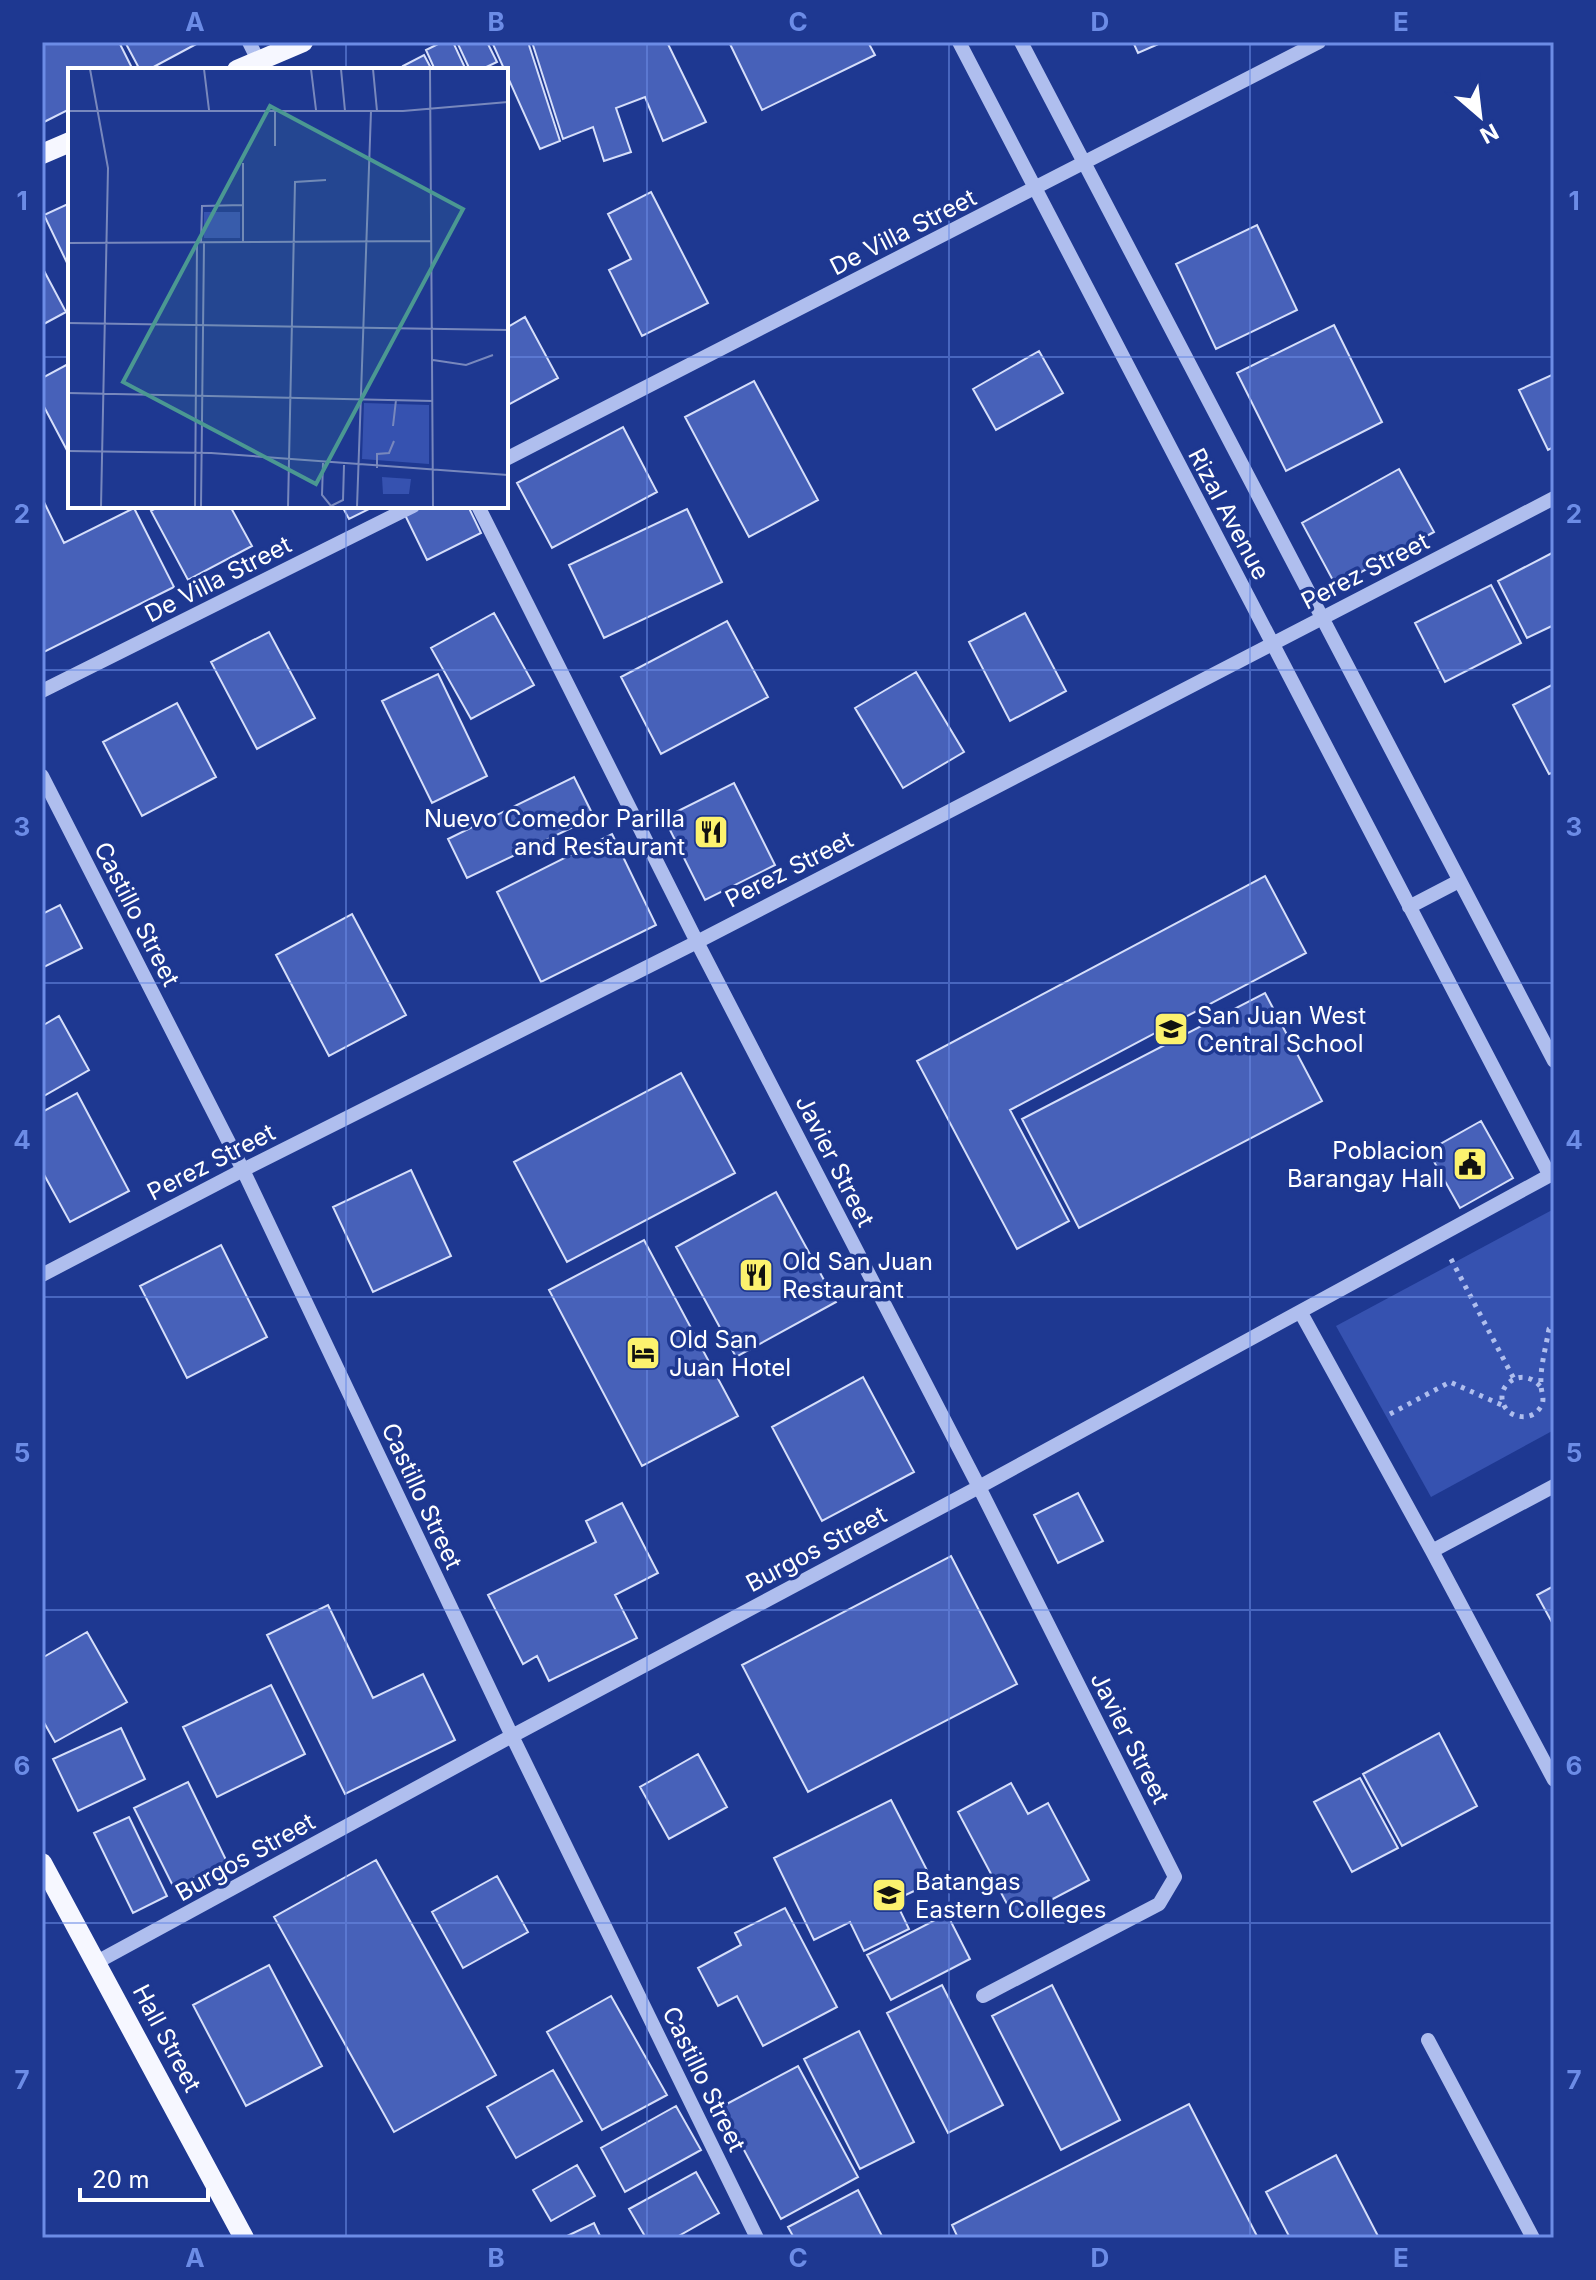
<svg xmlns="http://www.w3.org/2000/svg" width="1596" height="2280" font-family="Inter,sans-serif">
	<rect width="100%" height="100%" fill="#1e3891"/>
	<!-- green -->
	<path fill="#3652b0" d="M1554,1209V1430L1431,1497L1336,1326Z"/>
	<!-- building -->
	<path fill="#4761b9" stroke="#d5defa" stroke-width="2" d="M42,42H119L133,70H70V109L44,122L42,117Z
		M125,42H200L148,70H140Z
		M442,42H453L466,70H435L426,50Z
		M457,42H487L497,62L480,70H470Z
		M492,42H528L560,141L540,149Z
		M532,42H667L706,122L663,141L645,97L616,108L631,152L604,161L593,127L563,139Z
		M729,42H868L875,55L762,110Z
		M1133,42H1163L1138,53Z
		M424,55L432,70H405L403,66Z
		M651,192L708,303L642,336L609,270L631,259L608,214Z
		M70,203V269L44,215Z
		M1257,225L1297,310L1216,349L1176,264Z
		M42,267L66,312L42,325Z
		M525,317L558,378L506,406V328Z
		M1334,325L1382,422L1286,471L1237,373Z
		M1039,351L1063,393L996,430L973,389Z
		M70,363V456L42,403V378Z
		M1554,374V447L1548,450L1519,390Z
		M754,381L818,500L749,537L685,417Z
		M623,427L657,492L552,548L517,483Z
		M1399,469L1434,532L1336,586L1302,523Z
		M42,498L64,543L134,508L174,587L42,653Z
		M160,506H230L252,546L188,580L151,511Z
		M342,506H375L349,519Z
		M424,506H468L481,533L427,560L405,515Z
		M687,509L722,582L604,638L569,565Z
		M1554,552V625L1527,638L1498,581Z
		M1491,585L1521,643L1445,682L1415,623Z
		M494,613L534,685L471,719L431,648Z
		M1025,613L1066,691L1010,721L969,642Z
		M727,621L768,697L661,754L621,677Z
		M269,632L315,718L257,749L211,662Z
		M916,672L964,752L903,788L855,708Z
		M438,674L487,776L432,803L382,701Z
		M1554,684V772L1549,774L1513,705Z
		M177,703L216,777L142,816L103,742Z
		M574,777L594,817L467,878L448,839Z
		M734,783L775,865L705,900L664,818Z
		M612,834L656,925L541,982L497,892Z
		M1265,876L1306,953L1010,1110L1069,1221L1017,1249L917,1061Z
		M60,905L82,948L42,968V914Z
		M352,914L406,1015L329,1056L276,955Z
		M1265,993L1322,1101L1079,1228L1022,1119Z
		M59,1016L89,1070L42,1097V1026Z
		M681,1073L735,1173L567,1262L514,1162Z
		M77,1093L129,1191L70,1222L42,1171V1112Z
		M1481,1121L1513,1178L1460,1208L1428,1151Z
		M411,1170L451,1256L373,1292L333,1207Z
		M776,1192L836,1302L736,1357L676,1247Z
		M644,1240L738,1416L642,1466L549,1290Z
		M221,1245L267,1337L187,1378L140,1286Z
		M863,1377L914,1472L822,1521L772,1427Z
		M1078,1493L1103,1541L1058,1563L1034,1515Z
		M622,1503L658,1573L615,1595L637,1638L549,1681L537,1656L523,1664L488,1595L596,1542L586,1521Z
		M951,1556L1017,1684L808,1792L742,1665Z
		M1554,1586V1626L1537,1595Z
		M328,1605L373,1698L423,1674L455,1740L345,1794L267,1635Z
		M87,1632L127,1702L55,1742L42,1719V1658Z
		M271,1685L305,1754L217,1797L183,1727Z
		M121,1728L145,1779L78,1811L53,1759Z
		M1439,1733L1477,1806L1402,1846L1363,1774Z
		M698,1754L727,1807L669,1839L640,1787Z
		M1360,1778L1398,1848L1352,1872L1314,1802Z
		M188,1782L227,1862L174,1888L134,1808Z
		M1011,1783L1028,1814L1048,1803L1089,1880L1015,1919L958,1812Z
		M891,1800L933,1882L895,1900L909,1929L864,1951L850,1922L814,1940L774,1858Z
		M129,1817L167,1896L133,1913L94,1833Z
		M376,1860L496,2075L394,2132L274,1917Z
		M497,1876L528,1932L463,1968L432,1912Z
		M785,1908L837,2007L763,2046L737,1996L718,2006L698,1968L741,1945L735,1933Z
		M947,1914L970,1959L891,2000L867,1955Z
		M269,1965L322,2066L246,2106L193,2005Z
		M942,1985L1003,2105L948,2133L887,2013Z
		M1052,1985L1120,2120L1061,2150L992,2016Z
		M611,1996L667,2095L602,2130L547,2032Z
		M859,2031L914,2142L860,2169L804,2059Z
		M798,2066L858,2177L781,2219L721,2107Z
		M553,2070L582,2121L516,2158L487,2107Z
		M1189,2104L1258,2238H958L952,2225Z
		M676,2106L701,2150L625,2192L601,2148Z
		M1336,2155L1379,2238H1290L1266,2192Z
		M577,2165L595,2196L551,2221L533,2190Z
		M696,2172L719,2213L675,2238H646L629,2209Z
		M858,2190L883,2238H794L788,2227Z
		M594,2223L601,2238H563Z"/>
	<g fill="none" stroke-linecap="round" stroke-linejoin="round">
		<!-- path -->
		<path stroke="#afbeee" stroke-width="5" stroke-dasharray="4 6" stroke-linecap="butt" d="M1451,1259L1514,1379
			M1540,1386C1519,1363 1489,1391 1508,1411C1517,1419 1533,1419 1540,1408C1546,1400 1541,1393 1541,1385C1540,1367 1546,1347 1549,1329L1554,1326
			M1390,1414L1450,1382L1504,1406"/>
		<!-- minor -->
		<path stroke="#afbeee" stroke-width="14" d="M249,42L263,70
			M959,42L1550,1176
			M1021,42L1554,1061
			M506,459L1319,42
			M478,506L697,942L979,1487L1175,1877L1159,1904L983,1996
			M42,691L413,506
			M42,776L243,1170L512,1736L757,2238
			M1409,907L1459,881
			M42,1275L243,1170L697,942L1554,498
			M1301,1313L1432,1551L1554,1780
			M1432,1551L1554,1486
			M97,1962L512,1736L979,1487L1554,1173
			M1428,2040L1533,2238"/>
		<!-- major -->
		<path stroke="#f6f7ff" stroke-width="20" d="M237,70L303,42
			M42,154L70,142
			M42,1863L244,2238"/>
	</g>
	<!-- grid -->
	<path fill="none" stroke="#6c8ce6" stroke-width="2" stroke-opacity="0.55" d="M346,42V70M647,42V2238M949,42V2238M1250,42V2238M42,357H70M506,357H1554M346,506V2238M42,670H1554M42,983H1554M42,1297H1554M42,1610H1554M42,1923H1554"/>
	<!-- icons -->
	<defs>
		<g id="restaurant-square" transform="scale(1.8)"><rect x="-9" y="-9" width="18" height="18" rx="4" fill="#fcf26e" stroke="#1e3891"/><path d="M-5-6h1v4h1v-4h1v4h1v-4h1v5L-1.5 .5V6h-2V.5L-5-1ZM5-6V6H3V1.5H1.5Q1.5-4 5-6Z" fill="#111"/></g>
		<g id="school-square" transform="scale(1.8)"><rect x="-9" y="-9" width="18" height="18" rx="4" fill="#fcf26e" stroke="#1e3891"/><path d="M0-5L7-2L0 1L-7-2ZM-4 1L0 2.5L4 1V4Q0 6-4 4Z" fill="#111"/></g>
		<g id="civic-square" transform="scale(1.8)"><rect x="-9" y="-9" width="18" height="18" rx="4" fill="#fcf26e" stroke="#1e3891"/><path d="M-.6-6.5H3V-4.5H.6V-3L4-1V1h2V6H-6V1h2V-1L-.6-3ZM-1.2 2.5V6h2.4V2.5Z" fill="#111"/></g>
		<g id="hotel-square" transform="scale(1.8)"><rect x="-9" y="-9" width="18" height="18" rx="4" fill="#fcf26e" stroke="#1e3891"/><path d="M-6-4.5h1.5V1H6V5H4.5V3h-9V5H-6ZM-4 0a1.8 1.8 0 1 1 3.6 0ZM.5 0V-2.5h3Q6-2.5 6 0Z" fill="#111"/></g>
		<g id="university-square" transform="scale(1.8)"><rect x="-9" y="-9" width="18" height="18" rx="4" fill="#fcf26e" stroke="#1e3891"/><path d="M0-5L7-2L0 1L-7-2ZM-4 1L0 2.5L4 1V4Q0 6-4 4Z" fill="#111"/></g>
	</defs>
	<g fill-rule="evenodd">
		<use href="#restaurant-square" x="711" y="832"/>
		<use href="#school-square" x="1171" y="1029"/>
		<use href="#civic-square" x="1470" y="1164"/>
		<use href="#restaurant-square" x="756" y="1275"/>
		<use href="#hotel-square" x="643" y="1353"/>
		<use href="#university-square" x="889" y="1895"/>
	</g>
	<g text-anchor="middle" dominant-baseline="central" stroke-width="7" stroke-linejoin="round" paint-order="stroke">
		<!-- street labels -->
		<g font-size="24" fill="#fff" stroke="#1e3891">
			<text transform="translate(903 232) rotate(-27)">De Villa Street</text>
			<text transform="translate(1229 514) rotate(62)">Rizal Avenue</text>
			<text transform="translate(1365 571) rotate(-27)">Perez Street</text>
			<text transform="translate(218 579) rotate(-27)">De Villa Street</text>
			<text transform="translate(789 869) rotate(-27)">Perez Street</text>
			<text transform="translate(137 914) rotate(63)">Castillo Street</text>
			<text transform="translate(835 1161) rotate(63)">Javier Street</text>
			<text transform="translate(211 1162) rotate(-27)">Perez Street</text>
			<text transform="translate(422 1496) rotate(65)">Castillo Street</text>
			<text transform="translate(816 1549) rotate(-28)">Burgos Street</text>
			<text transform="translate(1130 1738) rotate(63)">Javier Street</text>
			<text transform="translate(245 1857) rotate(-29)">Burgos Street</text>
			<text transform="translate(167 2038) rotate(62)">Hall Street</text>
			<text transform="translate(704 2079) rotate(64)">Castillo Street</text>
		</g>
		<!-- poi labels -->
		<g font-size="24" fill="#fff" stroke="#1e3891" text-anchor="start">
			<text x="685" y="818" text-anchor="end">Nuevo Comedor Parilla<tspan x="685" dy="28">and Restaurant</tspan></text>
			<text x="1197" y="1015">San Juan West<tspan x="1197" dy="28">Central School</tspan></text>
			<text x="1444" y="1150" text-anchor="end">Poblacion<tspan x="1444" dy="28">Barangay Hall</tspan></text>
			<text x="782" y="1261">Old San Juan<tspan x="782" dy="28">Restaurant</tspan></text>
			<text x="669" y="1339">Old San<tspan x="669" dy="28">Juan Hotel</tspan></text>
			<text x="915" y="1881">Batangas<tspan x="915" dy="28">Eastern Colleges</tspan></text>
		</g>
	</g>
	<!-- overview -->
	<g transform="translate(68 68)">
		<rect width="440" height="440" fill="#1e3891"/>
		<path d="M136,144H172V170H136ZM296,335L361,337V396L294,391ZM314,409L343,411L341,426H315Z" fill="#3652b0"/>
		<path fill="none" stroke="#7888bd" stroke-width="2" d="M22,1L40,100L33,439M97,1H131M136,1L141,42M243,1L248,42M273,1L277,43M305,1L309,43M362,1L365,439M207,42V78M0,43H335L440,34M175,95V174M0,175L363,173M133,175L134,138L175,137M0,255L440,262M365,292L398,297L425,287M440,315V357M0,325L365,333M325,358L328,332M0,383L143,385L440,407M255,395L254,427L263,438L275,432L276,397M309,400V386L321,385L326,373M127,439L129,175M133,439L136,175M220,439L227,114L258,112M289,439L303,43"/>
		<path fill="#4b9892" fill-opacity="0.15" stroke="#4b9892" stroke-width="4" d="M202,38L395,141L248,416L55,314Z"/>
		<rect width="440" height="440" fill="none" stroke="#fff" stroke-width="4"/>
	</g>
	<!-- border -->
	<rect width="1596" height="2280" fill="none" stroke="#1e3891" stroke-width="88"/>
	<!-- north arrow -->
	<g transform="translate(1480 116) rotate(152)" stroke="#1e3891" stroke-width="6" paint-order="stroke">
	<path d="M0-6L14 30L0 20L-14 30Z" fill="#ffffff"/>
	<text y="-12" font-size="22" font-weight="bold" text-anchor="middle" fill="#ffffff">N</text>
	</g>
	<!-- scale -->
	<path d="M80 2188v12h128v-12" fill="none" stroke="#ffffff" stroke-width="4"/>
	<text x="92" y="2188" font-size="24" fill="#ffffff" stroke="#1e3891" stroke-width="6" paint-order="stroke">20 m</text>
	<rect x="44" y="44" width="1508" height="2192" fill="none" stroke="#6c8ce6" stroke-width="3"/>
	<g font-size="26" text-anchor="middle" font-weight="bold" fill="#6c8ce6">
		<text x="195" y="31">A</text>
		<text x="496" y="31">B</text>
		<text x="798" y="31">C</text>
		<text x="1100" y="31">D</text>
		<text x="1401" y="31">E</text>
		<text x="22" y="210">1</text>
		<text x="1574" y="210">1</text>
		<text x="22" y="523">2</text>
		<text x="1574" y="523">2</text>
		<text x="22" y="836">3</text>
		<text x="1574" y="836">3</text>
		<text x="22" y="1149">4</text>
		<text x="1574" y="1149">4</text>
		<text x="22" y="1462">5</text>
		<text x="1574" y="1462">5</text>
		<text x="22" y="1775">6</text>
		<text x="1574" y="1775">6</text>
		<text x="22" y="2089">7</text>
		<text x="1574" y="2089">7</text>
		<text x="195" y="2267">A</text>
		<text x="496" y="2267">B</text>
		<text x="798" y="2267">C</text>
		<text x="1100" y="2267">D</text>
		<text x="1401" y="2267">E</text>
	</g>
</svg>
